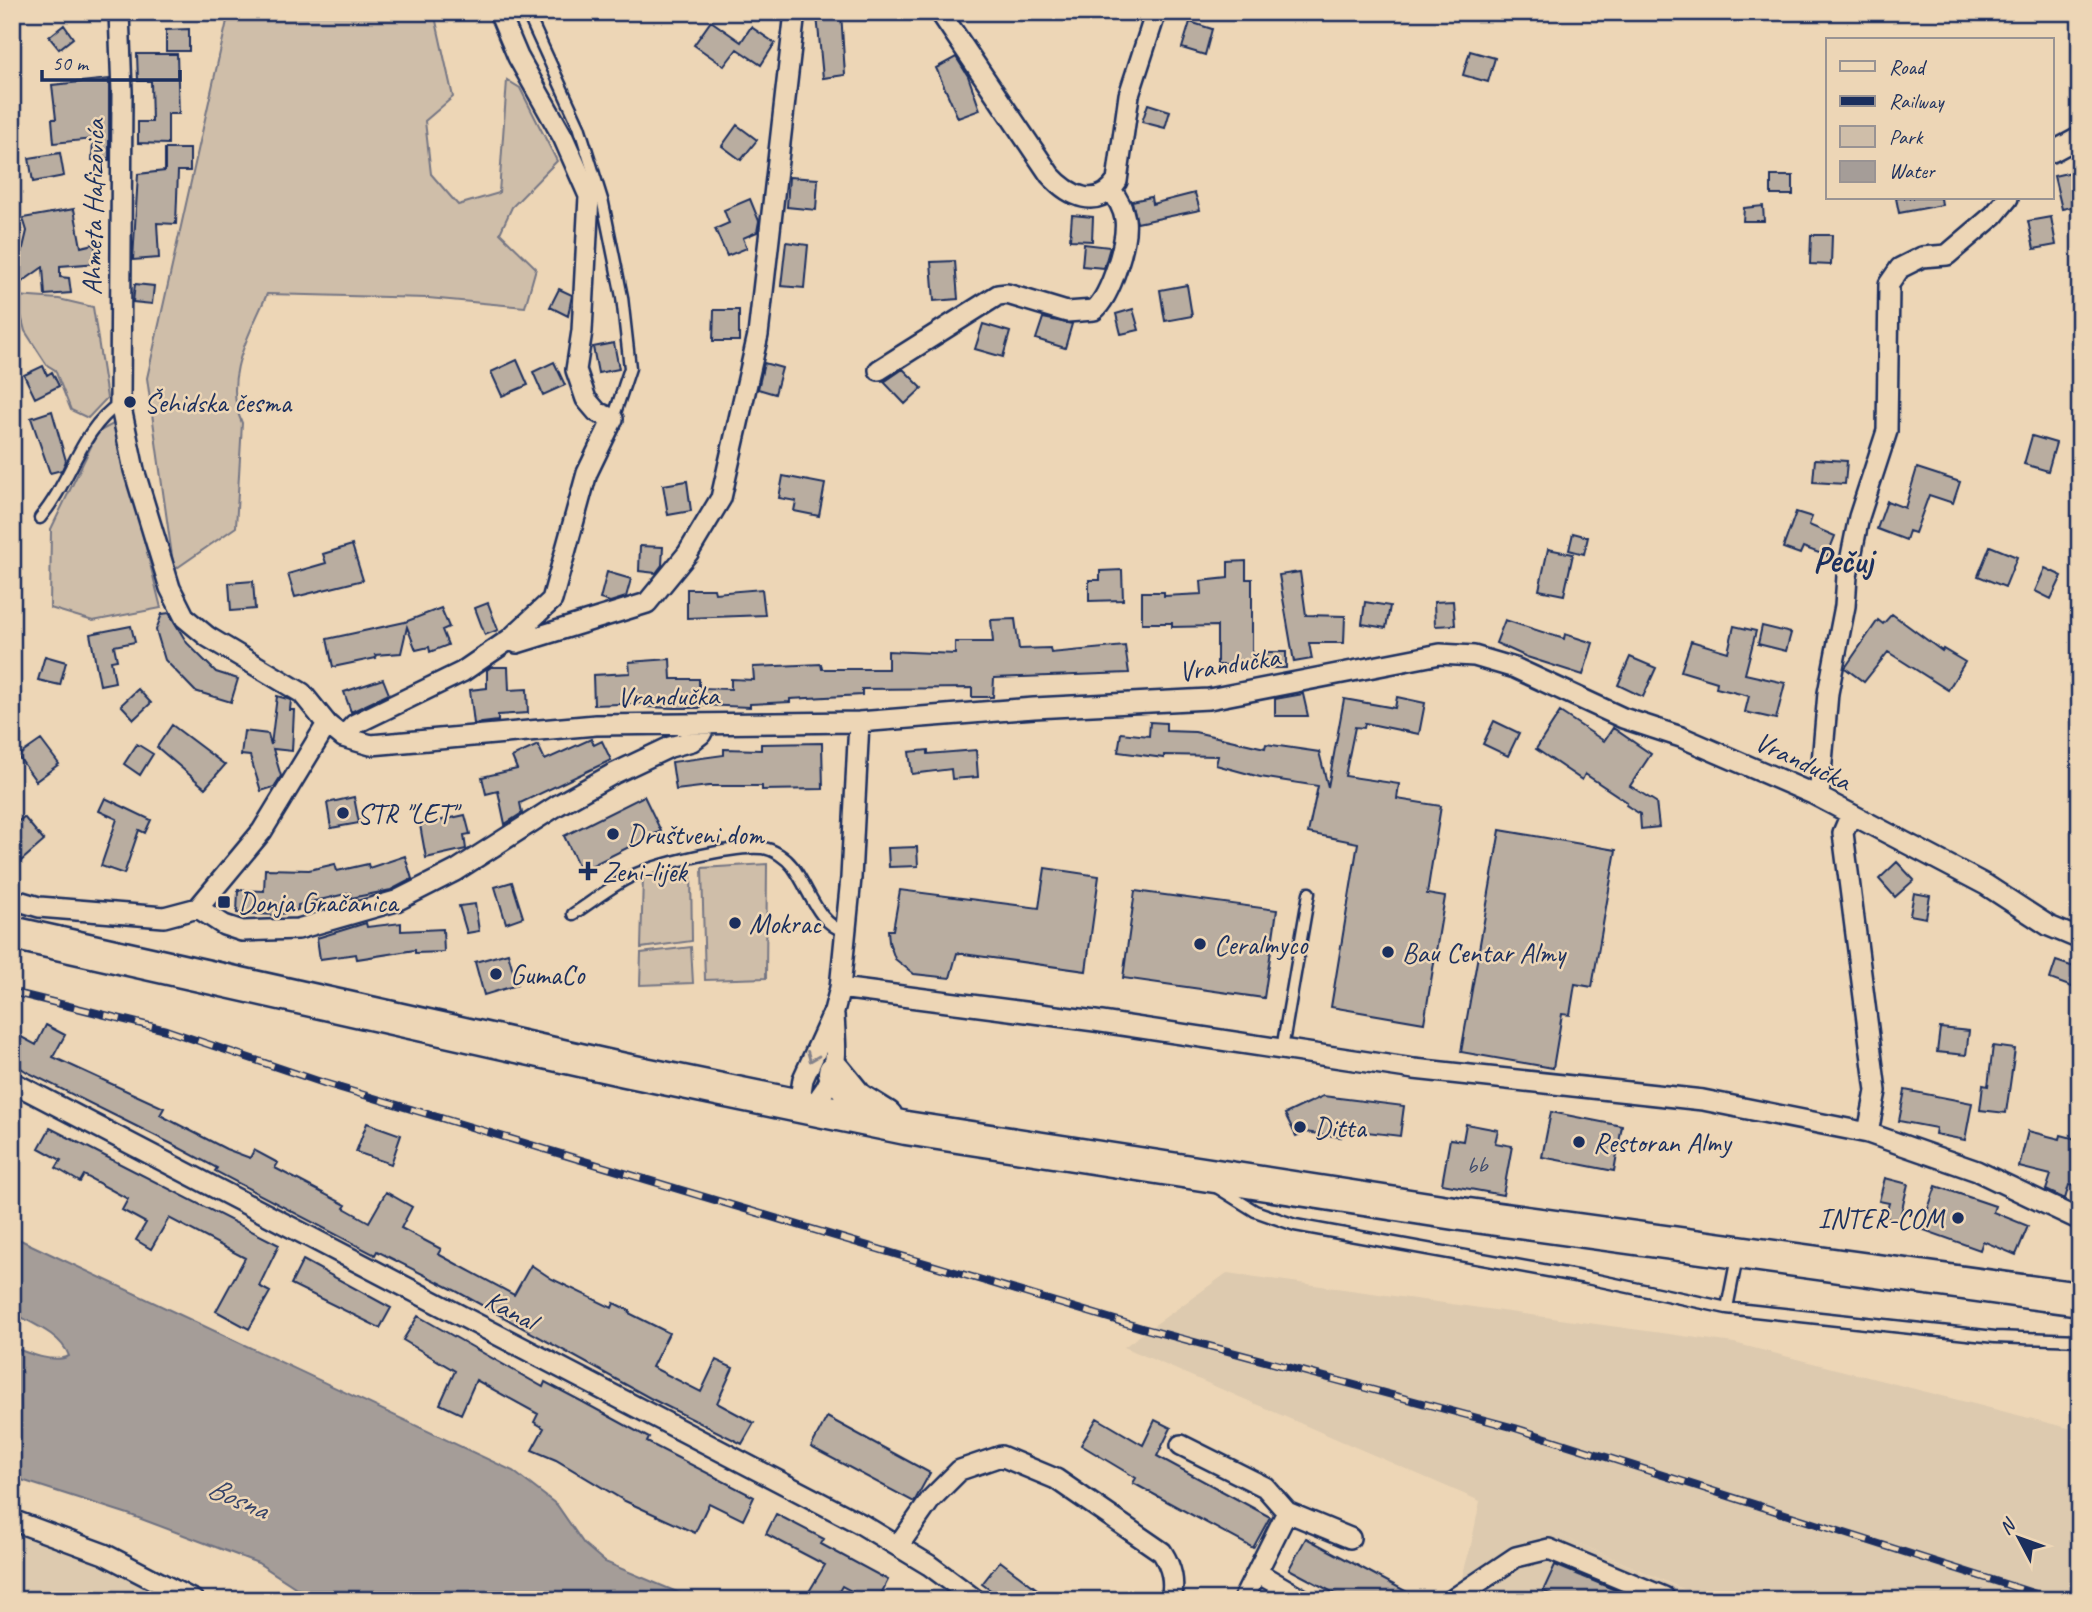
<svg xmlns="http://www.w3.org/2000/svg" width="2092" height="1612" font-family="Caveat,sans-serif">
	<rect width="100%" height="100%" fill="#edd6b6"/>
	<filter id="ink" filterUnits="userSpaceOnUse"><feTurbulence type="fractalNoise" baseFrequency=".0143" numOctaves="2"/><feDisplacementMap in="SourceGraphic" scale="14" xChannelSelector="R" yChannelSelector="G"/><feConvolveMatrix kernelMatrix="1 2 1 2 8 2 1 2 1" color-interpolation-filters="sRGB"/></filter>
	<g filter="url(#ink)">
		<!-- built -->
		<path fill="#ddcaaf" d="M1227,1273L1734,1343L2080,1431V1600H1708L1555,1533L1705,1600H1452L1457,1595L1471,1545L1480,1501L1124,1347Z
			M12,1533L65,1549L169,1600H12Z"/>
		<!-- green -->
		<path fill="#cfbea9" stroke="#757684" stroke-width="2" d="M229,12H434L453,97L425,121L431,174L458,205L499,193L507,80L520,88L557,161L512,207L500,233L536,268L525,307L428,298L267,294C249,335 222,379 242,423L236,527L174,570L147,378Z
			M16,296L59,299L93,307L107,398L88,418L71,410L55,370L47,365L25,331Z
			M115,423L161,608L93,621L50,608L51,529L98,432Z
			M767,864L766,978L705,980L702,868Z
			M691,870L692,941L641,948L643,877Z
			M691,947L693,983L640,985L641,953Z"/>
		<!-- water -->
		<path fill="#a59d98" stroke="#6e7181" stroke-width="2" d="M12,1236L513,1471L557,1505L584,1544L605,1562L696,1600H315L258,1563L128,1514L12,1477V1347C27,1353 54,1364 69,1356C61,1334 31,1323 12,1312Z"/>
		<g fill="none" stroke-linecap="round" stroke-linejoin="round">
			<!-- stream -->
			<path stroke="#6e7181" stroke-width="5" d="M12,494L17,557L12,578"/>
		</g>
		<!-- building -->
		<path fill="#b9ada0" stroke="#1b2f5e" stroke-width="2" d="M841,12L845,75L823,78L817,15Z
			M711,21L741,42L751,27L775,43L761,65L737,49L724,66L694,45Z
			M1190,22L1212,29L1205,55L1182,48Z
			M64,25L73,38L59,49L49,37Z
			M189,29V51H166V30Z
			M1470,51L1495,58L1488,82L1463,75Z
			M137,54H177L179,114H168V144L138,143V122H152L151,81H138Z
			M956,57L968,76L980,110L958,118L936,68Z
			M109,79V160H92L93,139L54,143L52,119H56L52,85Z
			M1148,104L1170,111L1165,128L1142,122Z
			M737,125L757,140L741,160L722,146Z
			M165,149H190V171H178L176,224L157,223L159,258L133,260L138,174L165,171Z
			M60,153L64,176L33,182L29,158Z
			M2076,171L2080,205L2062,209L2054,176Z
			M1771,176H1793V195H1771Z
			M789,177L818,179L816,210L787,207Z
			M1195,193L1200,210L1137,223L1132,201L1151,197L1152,204Z
			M1896,198H1941L1942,205L1899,213Z
			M750,199L759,221L757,232L743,238L747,248L727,256L715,229L729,223L724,210Z
			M1763,206L1764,221H1743L1744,208Z
			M74,209L81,247L94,244L99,263L60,266V277L69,278L71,293L45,295L43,267L12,289V258L23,248L27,231L23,218Z
			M1072,215L1093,217L1092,241L1070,240Z
			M2051,217L2056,245L2034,249L2028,221Z
			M1811,235H1832L1831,265L1810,264Z
			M786,242L808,245L804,288L781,286Z
			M1084,244L1110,247L1104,268L1082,266Z
			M955,261L958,299L934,301L931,262Z
			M135,284L154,286L152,304L133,302Z
			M1187,285L1192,316L1165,321L1160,290Z
			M559,289L572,295L568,316L550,307Z
			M1133,309L1139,330L1121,334L1116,314Z
			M714,310H739V341H713Z
			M1043,318L1072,324L1065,348L1036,339Z
			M983,324L1010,332L1003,357L975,349Z
			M614,343L619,369L598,373L593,347Z
			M517,360L528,385L502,396L491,372Z
			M554,362L565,385L543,395L533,372Z
			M764,363L782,368L775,394L758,389Z
			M43,366L47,375L52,372L59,386L35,398L24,375Z
			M903,369L922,388L905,404L884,382Z
			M52,411L66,461L62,470L50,473L31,418Z
			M2032,436L2056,443L2048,471L2024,464Z
			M1815,459L1847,461L1845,484L1813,482Z
			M1917,468L1960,482L1953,503L1929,495L1915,533L1909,531L1906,540L1877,529L1887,501L1905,508Z
			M783,476L825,484L819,516L794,511L796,501L779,498Z
			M687,481L691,511L668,515L663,485Z
			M1796,512L1812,517L1809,525L1835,536L1827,556L1803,547L1800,554L1783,548Z
			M1573,533L1588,537L1584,554L1569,550Z
			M352,545L363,580L295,597L288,574L326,563L323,554Z
			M640,546L663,547L662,565L656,573L639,571Z
			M1990,546L2017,557L2005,587L1978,576Z
			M1548,549L1573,554L1564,595L1539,590Z
			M1246,561V579H1252V665H1217V626L1172,627V623H1142V592H1164V596L1202,594L1201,581L1228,578V562Z
			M2045,568L2062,576L2051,599L2035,591Z
			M1122,570L1123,600L1089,601V580H1100V571Z
			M607,572L631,579L626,597L610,602L600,599Z
			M1300,572L1306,615L1345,616L1344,643H1309L1312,659L1294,662L1279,575Z
			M253,581L255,609L231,611L229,583Z
			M687,589H714L715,593L762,589L765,615L687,618Z
			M1453,601L1455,625L1435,626L1434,602Z
			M1365,602L1390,606L1386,628L1362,624Z
			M488,603L498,630L485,635L475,608Z
			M441,608L449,627L442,630L448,645L430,652L429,647L416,650L407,627L401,653L375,655L376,658L333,667L327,639L405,622Z
			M169,613L187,643L216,672L238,679L231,702L195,691L165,660L156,630L162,614Z
			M1892,614L1942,651L1943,649L1965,662L1948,690L1888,652L1864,682L1845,668L1878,620L1883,624Z
			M1015,619L1019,649L1050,648L1051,653L1125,646L1129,673L994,678L993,697H972V688L862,689V695L790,699V702L750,704V707L700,705V708H673L645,707V703L594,705L593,675L630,673L629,662L670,659L671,679H699V688L731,689V679L754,680L753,667L821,664L822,669H888V651L955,654V642H993L991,620Z
			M1505,620L1564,639L1565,634L1593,643L1583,675L1527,657L1496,643Z
			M131,626L135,642L114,646L117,660L111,661L115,682L100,685L90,634Z
			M1734,626L1756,631L1745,674L1785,683L1776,719L1745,712L1749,696L1716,688L1717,682L1681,671L1691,641L1728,652Z
			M1762,626L1791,633L1786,651L1758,644Z
			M1267,652H1286V668H1267Z
			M45,656L66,662L60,685L38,680Z
			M1630,657L1656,668L1643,697L1618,685Z
			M491,667H508L509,690L527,689L528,713L498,715V721L474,724L470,690L487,688V670Z
			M383,679L389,694L351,712L344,692Z
			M138,689L151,703L134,719L121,705Z
			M1303,694L1308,716H1275V699Z
			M277,696L291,700L290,710H294L292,751L273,749L281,776L274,787L261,791L250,756L241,755L244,731L268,734L271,745Z
			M1397,697L1425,703L1419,734L1365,723L1364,728L1355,727L1345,776L1399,784L1397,799L1441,806L1427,894L1445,897L1424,1023L1331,1007L1358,843L1308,833L1318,786L1260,777L1216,765L1218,756L1164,755V758L1118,752L1121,733L1149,736L1150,722L1166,723V731L1195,732L1265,748L1266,744L1319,752L1328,787L1344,699L1395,708Z
			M1560,712L1604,741L1613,728L1651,754L1630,786L1656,802L1659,827L1641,829L1640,814L1626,805L1627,802L1585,774L1582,780L1536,749Z
			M1494,721L1519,733L1508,756L1483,744Z
			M172,725L225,765L205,788L157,747Z
			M591,739L594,745L602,741L611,760L520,803L522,813L505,824L498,791L486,794L482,777L517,769L512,757L538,745L545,760Z
			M41,740L59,764L36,781L18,756Z
			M822,743L823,789L762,790V786H709L676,790L672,762L724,755V749L761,750V744Z
			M137,744L153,754L140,775L124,764Z
			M928,750V754L976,750L978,777L952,779L951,769L912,774L909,752Z
			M644,796L661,831L581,871L564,836Z
			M354,797L359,823L331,828L327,803Z
			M105,798L151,820L145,833L139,830L124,874L101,866L117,819L99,811Z
			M465,815L470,834L464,835L466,849L426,858L420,825Z
			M24,817L44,841L21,861L12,850V826Z
			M1500,830L1616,850L1592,987L1575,984L1570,1015L1562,1014L1553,1068L1461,1052Z
			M917,847L918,866L889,867L888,848Z
			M405,856L412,879L391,890L351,898L350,893L298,905V910L277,915L237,913L238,890L264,891L265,869L309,870L335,864L337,871L368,864L369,868Z
			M1897,862L1914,880L1895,897L1879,879Z
			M1045,868L1099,876L1086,971L957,953L950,978L914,974L895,959L889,942L888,930H893L900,890L1039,908Z
			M512,882L523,917L506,923L495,887Z
			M1135,891L1277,910L1264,998L1123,978Z
			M1914,893L1930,896L1926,918L1910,915Z
			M475,904L479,931L467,933L459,906Z
			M366,923L367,927L401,923V931L443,929L444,952L415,953V950L357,959L356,954L320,959L317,938Z
			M508,953L517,985L484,995L475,962Z
			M2056,961L2080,969V990L2050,979Z
			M46,1025L65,1035L53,1057L164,1108L160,1115L226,1149L250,1158L254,1150L278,1163L275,1168L346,1205L344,1208L369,1222L386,1192L412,1207L401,1228L441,1249L438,1254L514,1295L531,1265L552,1279L612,1308L614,1303L630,1311L629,1313L669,1333L652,1367L701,1392L716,1360L733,1368L717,1403L754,1423L742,1444L650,1398L456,1291L377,1251L375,1255L215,1171L217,1168L172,1144L27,1072L12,1062V1032L36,1045Z
			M1940,1028L1969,1031L1966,1055L1937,1052Z
			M1993,1046L2015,1049L2006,1113L1980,1110L1983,1085L1988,1086Z
			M1905,1090L1972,1103L1965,1140L1935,1134L1936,1128L1899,1121Z
			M1323,1096L1404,1106L1400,1136L1342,1129L1341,1137L1305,1132L1296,1136L1285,1114Z
			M1551,1112L1622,1126L1614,1171L1542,1157Z
			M367,1123L401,1135L391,1164L356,1152Z
			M1466,1124L1498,1130L1495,1143L1512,1146L1503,1195L1442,1184L1450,1139L1463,1141Z
			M50,1128L279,1245L259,1286L270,1292L249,1329L216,1311L245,1258L169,1218L151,1249L136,1240L146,1223L122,1210L128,1199L84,1175L80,1182L56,1168L61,1160L39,1148Z
			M2028,1131L2060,1139L2061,1135L2080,1140V1187L2069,1185L2065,1199L2046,1190L2051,1175L2019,1167Z
			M1885,1178L1908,1184L1899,1222L1885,1217L1889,1203L1879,1201Z
			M1936,1186L1995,1206L1993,1212L2028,1226L2016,1255L1983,1241L1980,1250L1921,1229Z
			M303,1260L391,1308L380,1328L291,1284Z
			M418,1316L543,1387L545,1382L581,1401L649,1438L647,1442L754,1497L743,1520L709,1503L695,1533L625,1501L556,1460L532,1450L544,1428L534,1422L538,1414L476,1380L461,1414L440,1404L455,1371L403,1340Z
			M827,1417L930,1473L914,1502L811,1447Z
			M1097,1418L1143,1445L1155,1420L1171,1428L1157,1456L1270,1517L1253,1548L1133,1483L1136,1478L1081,1445Z
			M776,1514L824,1539L821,1544L888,1580L878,1600H868L842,1586L834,1600H804L825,1565L766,1534Z
			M1306,1538L1422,1600H1347L1289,1569Z
			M1000,1561L1037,1589L1030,1600H1004L982,1584Z
			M1555,1565L1639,1600H1563L1543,1591Z"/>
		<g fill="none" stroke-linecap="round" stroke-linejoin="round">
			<!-- service casing -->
			<g stroke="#1b2f5e" stroke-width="15">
				<path id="service" d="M527,12L579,126L603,203L622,297L630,368L613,419
					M40,518C72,480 79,431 120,403
					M573,914C592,902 611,886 632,876C657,864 734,845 762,848C774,849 786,858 793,867C810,890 817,924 846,932
					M1282,1049L1309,893
					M1218,1188L1255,1211L1295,1225L1587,1278L1727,1308L1995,1337L2080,1340
					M1727,1308L1737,1257"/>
			</g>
			<!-- minor casing -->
			<g stroke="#1b2f5e" stroke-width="24">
				<path id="minor" d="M119,12L122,92L120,403L134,470L170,588L185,618L208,637L302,693L327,724L343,737L371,745L596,725L859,722L1034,708L1209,699L1440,654L1474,656L1515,668L1623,718L1681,737L1813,794L1986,885L2049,926L2080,939
					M940,12L1050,175C1069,196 1098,211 1117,181L1129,95L1156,12
					M2052,152L2080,137
					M879,370L998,295L1007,294L1067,312L1094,310C1111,296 1128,240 1125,219C1123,207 1118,199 1111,190
					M510,639L517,643L647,603L688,553L721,498L758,335L795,12
					M343,737L355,724L462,672L510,639L552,600L587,473L613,419L597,412L586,399L576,370L582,331L589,196L563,137L518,57L499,12
					M1819,797L1828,693L1845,606L1847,576L1859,517L1887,431L1889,284L1900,268L1922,257L1947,255L1994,215L2008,198
					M1851,814L1843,833L1876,1091L1868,1133
					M12,899L39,907L164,917L198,908L262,831L327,724
					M198,908L224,925L242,931L298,929L396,901L455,871L558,805L613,774L670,747L692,741L701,734L706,724
					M840,988L1095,1021L1414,1069L1703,1100L1868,1133L1977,1171L2080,1220
					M12,1082L861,1524L929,1565L976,1600
					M799,1105L803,1079L834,1011L840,988L851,878L859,722
					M811,1107C841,1076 836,1055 834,1015
					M1181,1445L1265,1487L1287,1512L1350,1538
					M12,1520L104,1554L193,1600
					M899,1545L931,1499L960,1470L1001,1456L1056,1479L1162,1552C1172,1568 1175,1582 1171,1600
					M1258,1573L1304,1600
					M1243,1600L1287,1512
					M1452,1600L1516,1557L1549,1549L1664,1597"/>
			</g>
			<!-- primary casing -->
			<g stroke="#1b2f5e" stroke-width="37">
				<path id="primary" d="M12,933L625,1070L906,1128L1461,1214L2080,1299
					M835,1072L857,1099L886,1117"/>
			</g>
			<!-- service -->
			<use href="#service" stroke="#edd6b6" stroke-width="10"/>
			<!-- minor -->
			<use href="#minor" stroke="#edd6b6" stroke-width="19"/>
			<!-- primary -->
			<use href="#primary" stroke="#edd6b6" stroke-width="32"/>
			<!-- rail casing -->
			<g stroke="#1b2f5e" stroke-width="8">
				<path id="rail" d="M12,992L166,1030L324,1083L1142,1328L1515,1428L2055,1600"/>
			</g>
			<!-- rail -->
			<use href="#rail" stroke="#edd6b6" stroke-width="5" stroke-dasharray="16" stroke-linecap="butt"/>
		</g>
		<!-- one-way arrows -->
		<defs><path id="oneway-chevron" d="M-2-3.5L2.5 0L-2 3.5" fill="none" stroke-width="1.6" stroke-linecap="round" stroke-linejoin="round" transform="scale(1.75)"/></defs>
		<use stroke="#84828a" href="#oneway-chevron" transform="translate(812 1057) rotate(112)"/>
	</g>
	<!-- markers -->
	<g fill="#1b2f5e" stroke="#edd6b6" stroke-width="2.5">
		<circle cx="130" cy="402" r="7"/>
		<circle cx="343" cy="813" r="7"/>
		<circle cx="613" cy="834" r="7"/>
		<path d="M584.5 860.5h7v7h7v7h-7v7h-7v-7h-7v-7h7z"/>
		<rect x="217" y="895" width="14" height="14" rx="3.5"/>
		<circle cx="735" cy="923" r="7"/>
		<circle cx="1200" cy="944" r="7"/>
		<circle cx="1388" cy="952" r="7"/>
		<circle cx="496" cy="974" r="7"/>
		<circle cx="1300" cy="1127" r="7"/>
		<circle cx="1579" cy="1142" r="7"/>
		<circle cx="1958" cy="1218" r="7"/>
	</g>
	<g text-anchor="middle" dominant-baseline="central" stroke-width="5" stroke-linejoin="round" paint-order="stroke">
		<!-- number labels -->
		<g font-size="24" fill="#424e6e">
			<text x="1477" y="1165">bb</text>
		</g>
		<!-- street labels -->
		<g font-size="28" fill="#1b2f5e" stroke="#edd6b6">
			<text transform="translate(93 207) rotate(-89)">Ahmeta Hafizovića</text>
			<text transform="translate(1229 664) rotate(-9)">Vrandučka</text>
			<text transform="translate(668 696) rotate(-1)">Vrandučka</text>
			<text transform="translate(1803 761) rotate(25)">Vrandučka</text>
			<text transform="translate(511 1310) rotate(28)">Kanal</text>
		</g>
		<!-- poi labels -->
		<g font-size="28" fill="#1b2f5e" stroke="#edd6b6" text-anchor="start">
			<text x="144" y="402">Šehidska česma</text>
			<text x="357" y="813">STR "LET"</text>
			<text x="627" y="834">Društveni dom</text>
			<text x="602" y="871">Zeni-lijek</text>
			<text x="238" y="902">Donja Gračanica</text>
			<text x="749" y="923">Mokrac</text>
			<text x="1214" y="944">Ceralmyco</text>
			<text x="1402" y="952">Bau Centar Almy</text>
			<text x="510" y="974">GumaCo</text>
			<text x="1314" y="1127">Ditta</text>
			<text x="1593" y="1142">Restoran Almy</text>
			<text x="1944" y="1218" text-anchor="end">INTER-COM</text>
		</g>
		<!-- water labels -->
		<g font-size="30" font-style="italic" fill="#37456a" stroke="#edd6b6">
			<text transform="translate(238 1498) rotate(24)">Bosna</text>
		</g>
		<!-- district labels -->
		<g font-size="35" font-weight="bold" fill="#1b2f5e" stroke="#edd6b6">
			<text x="1843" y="560">Pečuj</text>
		</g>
	</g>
	<!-- margin -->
	<rect width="2092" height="1612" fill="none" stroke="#edd6b6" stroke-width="42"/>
	<rect x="21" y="21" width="2050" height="1570" fill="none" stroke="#1b2f5e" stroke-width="2.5" filter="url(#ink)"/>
	<!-- legend -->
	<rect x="1826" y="38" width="228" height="161" fill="#edd6b6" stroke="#999393" stroke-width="2"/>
	<rect x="1840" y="61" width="35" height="10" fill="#edd6b6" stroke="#999393" stroke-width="2"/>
	<text x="1889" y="74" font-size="21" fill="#1b2f5e">Road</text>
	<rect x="1840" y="96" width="35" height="10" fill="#1b2f5e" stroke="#999393" stroke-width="2"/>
	<text x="1889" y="108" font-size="21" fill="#1b2f5e">Railway</text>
	<rect x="1840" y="126" width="35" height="21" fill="#cfbea9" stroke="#999393" stroke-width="2"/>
	<text x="1889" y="144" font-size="21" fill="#1b2f5e">Park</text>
	<rect x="1840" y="161" width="35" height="21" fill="#a59d98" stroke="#999393" stroke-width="2"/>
	<text x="1889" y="178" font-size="21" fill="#1b2f5e">Water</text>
	<!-- north arrow -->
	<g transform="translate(2019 1538) rotate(311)" stroke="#edd6b6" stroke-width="5" paint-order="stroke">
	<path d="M0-5L12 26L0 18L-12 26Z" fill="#1b2f5e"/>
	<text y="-10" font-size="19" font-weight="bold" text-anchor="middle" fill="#1b2f5e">N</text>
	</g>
	<!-- scale -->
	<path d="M42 70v10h138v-10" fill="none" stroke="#1b2f5e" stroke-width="3.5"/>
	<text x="52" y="70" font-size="21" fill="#1b2f5e" stroke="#edd6b6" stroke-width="5" paint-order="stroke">50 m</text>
</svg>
